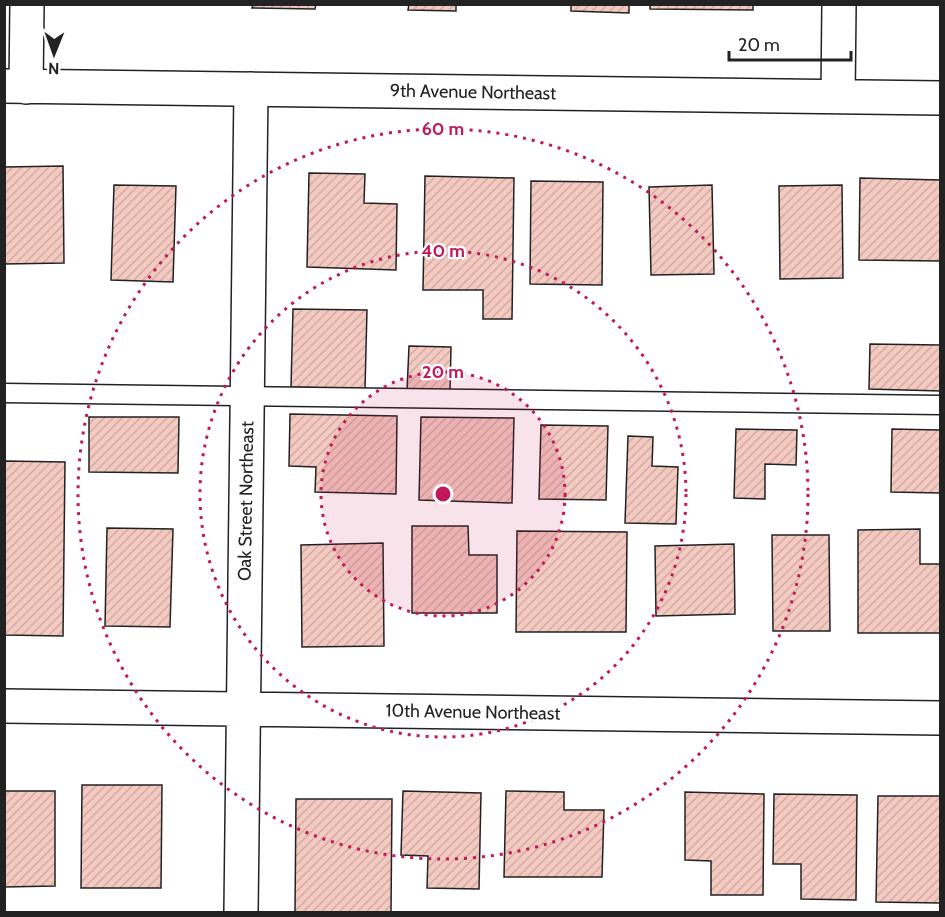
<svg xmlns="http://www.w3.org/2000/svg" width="945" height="917" font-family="Cabin,sans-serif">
	<defs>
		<pattern id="building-hatch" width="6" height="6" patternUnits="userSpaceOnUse" patternTransform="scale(1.5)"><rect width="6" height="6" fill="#f3c9c0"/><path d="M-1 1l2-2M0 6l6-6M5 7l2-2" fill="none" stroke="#d0aca5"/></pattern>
	</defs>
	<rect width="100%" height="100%" fill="#fff"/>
	<!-- building -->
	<path fill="url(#building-hatch)" stroke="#222" stroke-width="1.5" d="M253,4H316L315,9L252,8Z
		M409,4H456V11L408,10Z
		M571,4H629V13L571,11Z
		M650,4H753V10L650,9Z
		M63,166L64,263L4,264V167Z
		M309,173L365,174L364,203L397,204L396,270L307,267Z
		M425,176L514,178L512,319H483V290H423Z
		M860,178L940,180V261L859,260Z
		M531,181L603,182L602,285L530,284Z
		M114,185L176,186L173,282L111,280Z
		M712,185L714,274L651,275L649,187Z
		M842,185L843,278L780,279L779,186Z
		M293,309L367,310L365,389L291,387Z
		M870,344L940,345V391L869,389Z
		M409,346L451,347L450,392L407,391Z
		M290,414L397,416L396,494L315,492L316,467L289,466Z
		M89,417H179L178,473L89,472Z
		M421,417L514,418L512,503L419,500Z
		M541,425L608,426L606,500L539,499Z
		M736,429L797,430L796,465L765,464V499L734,498Z
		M892,429L940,430V493L891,492Z
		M628,436L653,437L652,466L678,467L676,524L625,523Z
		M4,461L65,462L63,636L4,635Z
		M412,526H468L469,555H497V613H412Z
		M107,528L173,529L170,627L105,626Z
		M920,529V564H940V633H858V530Z
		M517,531L627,532L626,632H516Z
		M772,535H829L830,631H773Z
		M383,543L384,646L302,647L301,545Z
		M734,544L735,614L656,616L655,546Z
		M82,785H162L161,888H81Z
		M4,791H55V886L4,887Z
		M403,791L481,793L479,889L427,888L428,856L401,855Z
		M506,791L564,792V810H604L602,877H504Z
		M685,792L764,794L763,895H711V861L685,860Z
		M774,794L857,795L856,900L801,899V864H773Z
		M878,796H940V903L876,902Z
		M296,799H392L391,912H295Z"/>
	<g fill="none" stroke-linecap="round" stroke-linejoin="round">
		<!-- service casing -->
		<g stroke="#222" stroke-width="21">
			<path id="service" d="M4,393L940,405"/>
		</g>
		<!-- minor casing -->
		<g stroke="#222" stroke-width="36">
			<path id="minor" d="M4,86L940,98
				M26,87L27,4
				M838,96L839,4
				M4,706L940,718
				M241,912L251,89"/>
		</g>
		<!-- service -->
		<use href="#service" stroke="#fff" stroke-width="18"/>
		<!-- minor -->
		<use href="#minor" stroke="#fff" stroke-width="33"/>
	</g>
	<!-- distance rings -->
	<circle cx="443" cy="494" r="122" fill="#c2185b" fill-opacity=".12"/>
	<g fill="none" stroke="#c2185b" stroke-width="3" stroke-dasharray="3 6">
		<circle cx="443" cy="494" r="122"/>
		<circle cx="443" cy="494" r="243"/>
		<circle cx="443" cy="494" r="365"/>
	</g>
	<g text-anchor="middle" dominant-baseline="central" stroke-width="4.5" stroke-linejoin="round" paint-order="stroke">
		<!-- street labels -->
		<g font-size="18" fill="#222" stroke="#fff">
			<text transform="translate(473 92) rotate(1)">9th Avenue Northeast</text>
			<text transform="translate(246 501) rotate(-89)">Oak Street Northeast</text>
			<text transform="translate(473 712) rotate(1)">10th Avenue Northeast</text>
		</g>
	</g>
	<circle cx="443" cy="494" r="9" fill="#c2185b" stroke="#fff" stroke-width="3"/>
	<g font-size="18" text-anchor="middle" font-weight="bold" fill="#c2185b" stroke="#fff" stroke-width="4.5" stroke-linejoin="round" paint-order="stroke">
		<text x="443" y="135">60 m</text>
		<text x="443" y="257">40 m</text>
		<text x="443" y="378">20 m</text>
	</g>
	<!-- border -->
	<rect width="945" height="917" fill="none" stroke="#222222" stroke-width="12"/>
	<!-- north arrow -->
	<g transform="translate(54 54) rotate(181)" stroke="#ffffff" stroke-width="4.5" paint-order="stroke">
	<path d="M0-4.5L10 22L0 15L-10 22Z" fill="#222222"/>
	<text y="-9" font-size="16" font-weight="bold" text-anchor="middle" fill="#222222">N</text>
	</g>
	<!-- scale -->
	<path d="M729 51v9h122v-9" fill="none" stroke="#222222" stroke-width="3"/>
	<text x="738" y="51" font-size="18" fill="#222222" stroke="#ffffff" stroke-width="4.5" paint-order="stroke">20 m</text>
</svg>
